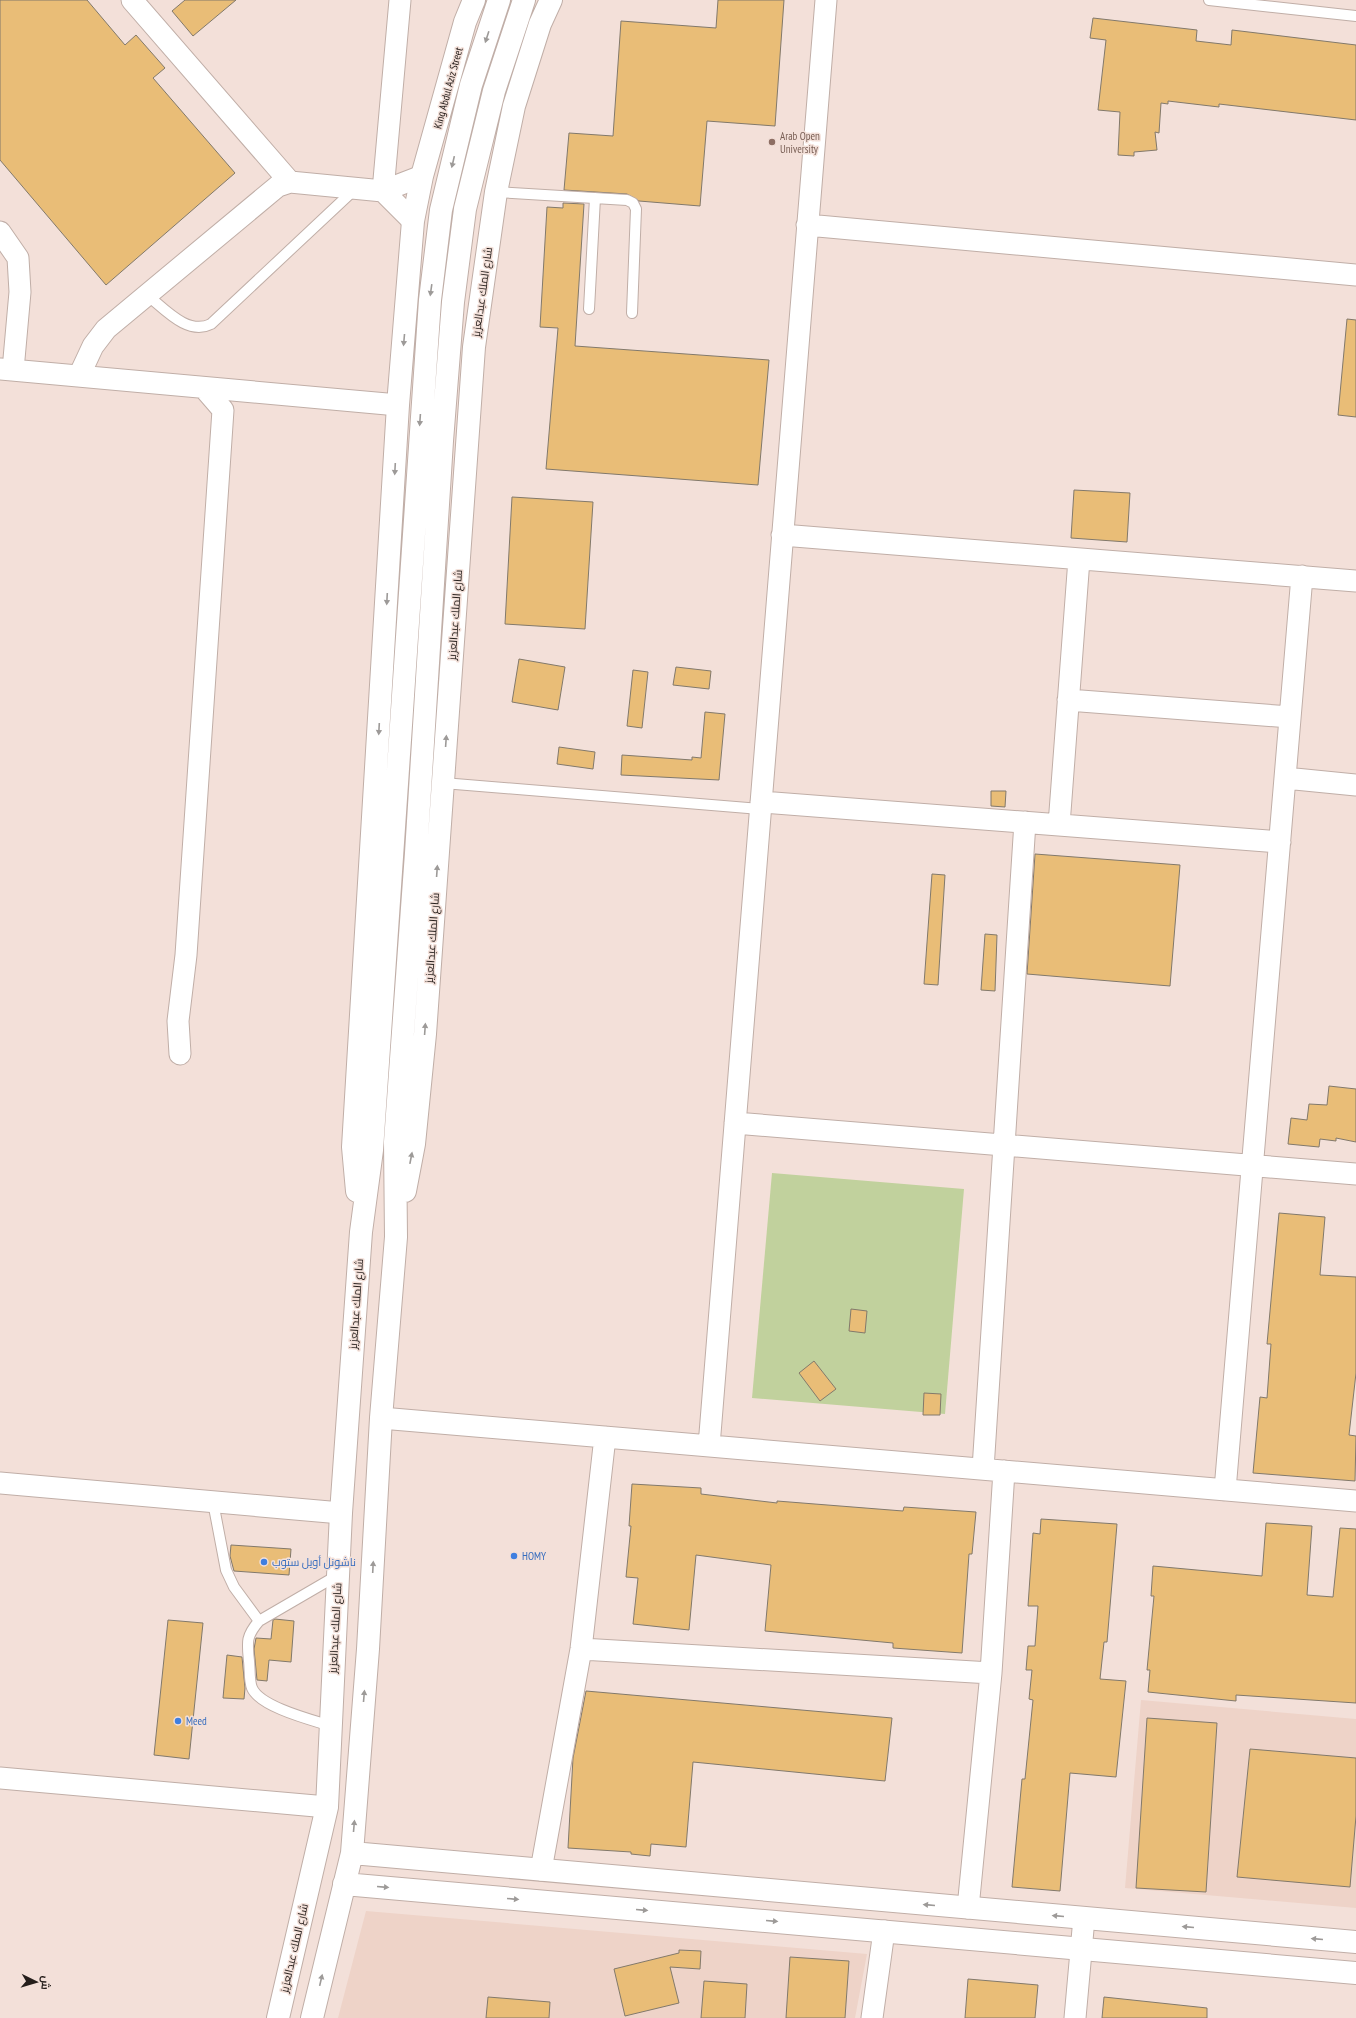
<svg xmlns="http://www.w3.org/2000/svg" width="1356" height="2018" font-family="'PT Sans Narrow',Cairo,sans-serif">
	<rect width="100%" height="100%" fill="#f3e0d9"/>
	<!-- built -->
	<path fill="#eed3c8" d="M1141,1700L1356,1719V1908L1125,1888Z
		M366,1911L867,1954L855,2018H338Z"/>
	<!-- green -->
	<path fill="#c1d19d" d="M772,1173L964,1189L945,1414L752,1398Z"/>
	<!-- building -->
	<path fill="#e9bd77" stroke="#82796b" d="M0,0H87L125,45L136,35L165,68L153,78L235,173L106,285L0,160Z
		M185,0H236L193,36L172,11Z
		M718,0H784L775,126L707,121L700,206L639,201L627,194L564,190L569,133L613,136L621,21L716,28Z
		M1093,18L1197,30L1196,41L1231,45L1232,30L1356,45V120L1219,104V107L1168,101V104L1161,103L1159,133L1155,132L1157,150L1134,152V156L1118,155L1120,112L1098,110L1106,40L1090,38Z
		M563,203L584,204L575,346L769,360L758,485L546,469L558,328L540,327L547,207L563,208Z
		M1347,319L1356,320V417L1338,415Z
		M1074,490L1130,493L1127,542L1071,538Z
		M512,497L593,502L585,629L505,624Z
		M519,659L565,667L558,710L512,702Z
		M676,667L711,671L709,689L673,685Z
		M633,670L648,672L642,728L627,726Z
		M705,712L725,714L719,780L621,775L622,755L692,760V757L701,758Z
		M559,747L595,752L593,769L557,764Z
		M991,791H1006L1005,807L991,806Z
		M1035,854L1180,865L1170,986L1027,974Z
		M932,874L945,875L938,985L924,984Z
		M985,934L997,935L995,991L981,990Z
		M1329,1086L1356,1089V1142L1336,1138V1141L1320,1139L1319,1147L1288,1144L1291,1118L1307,1120L1309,1104L1327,1105Z
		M1279,1213L1325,1217L1320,1275L1356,1277V1373L1349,1435L1356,1436L1355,1481L1253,1473L1260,1397L1267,1398L1271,1344H1267Z
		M851,1309L867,1311L865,1333L849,1331Z
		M814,1361L836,1389L820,1401L799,1373Z
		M924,1393L941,1394L940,1415H923Z
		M632,1484L701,1488V1494L777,1503V1501L903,1511L904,1507L976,1512L972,1554H969L962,1653L893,1648V1643L765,1631L771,1565L696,1555L689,1630L633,1624L638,1578L626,1577L631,1526H629Z
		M1041,1519L1117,1524L1107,1642H1104L1100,1679L1126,1681L1116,1777L1070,1773L1060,1891L1012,1887L1022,1779H1025L1033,1700L1029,1699L1032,1670H1026L1028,1646H1035L1038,1606H1028L1033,1533L1040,1534Z
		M1266,1523L1312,1526L1307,1595L1333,1597L1340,1528L1356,1529V1703L1236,1695V1701L1148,1692L1150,1670H1147L1154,1596H1151L1153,1566L1262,1576Z
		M231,1545L291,1549L289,1575L234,1571L230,1556Z
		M275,1619L294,1621L291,1662L269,1660L267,1681L257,1680L254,1649L256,1638L271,1639L273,1620Z
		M168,1620L203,1623L189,1759L154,1755Z
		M227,1655L242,1657L245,1688L244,1699L223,1698Z
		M586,1691L892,1718L885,1781L693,1762L686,1847L651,1844L650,1856L631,1854V1852L568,1848L573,1758Z
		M1147,1718L1217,1723L1206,1892L1136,1888Z
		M1250,1749L1356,1758V1816L1350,1887L1237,1877Z
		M679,1950L701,1951L700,1969L670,1967L679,2003L625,2016L614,1969L679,1953Z
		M790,1957L849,1961L845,2018H786Z
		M968,1979L1038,1985L1035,2018H965Z
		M704,1981L747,1984L745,2018H701Z
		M488,1997L550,2002L549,2018H486Z
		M1104,1997L1207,2008V2018H1102Z"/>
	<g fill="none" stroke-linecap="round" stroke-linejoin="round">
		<!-- lane casing -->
		<g stroke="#c0aea7" stroke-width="12">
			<path id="lane" d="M1209,0L1356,16
				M496,192L627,200L633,203L636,209L632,313
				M147,295C164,308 187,336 211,324L355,189
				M589,309L595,198
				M443,783L760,809
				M213,1502L226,1570L234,1587L259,1621
				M331,1726C312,1720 260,1707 252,1688C249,1681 250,1669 249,1661C247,1642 246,1636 259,1621L338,1575"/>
		</g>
		<!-- street casing -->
		<g stroke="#c0aea7" stroke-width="23">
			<path id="street" d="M132,0L290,182L383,191L422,176
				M383,191L400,0
				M383,191L413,221
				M807,225L1356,275
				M0,232L18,258L20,292L13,370
				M0,369L398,405
				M79,376L93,346L106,329L278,186L290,182
				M782,535L1356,581
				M1068,700L1290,717
				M1285,778L1356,785
				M761,802L1280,842
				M1059,825L1079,559
				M180,1054L178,1021L186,955L223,410L204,388
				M735,1123L1356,1174
				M381,1418L1356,1501
				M709,1446L826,0
				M983,1469L1025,822
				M0,1483L341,1513
				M1225,1490L1302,576
				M581,1649L991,1673
				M0,1778L327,1807
				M541,1870L581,1649L605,1437
				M968,1908L991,1673L1004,1471
				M872,2018L884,1931
				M1075,2018L1084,1918"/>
		</g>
		<!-- secondary casing -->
		<g stroke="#c0aea7" stroke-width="24">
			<path id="secondary" d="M357,1191L353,1147L398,405L413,221L422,176L465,22L474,0
				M405,1191L414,1144L425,1034L474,347L496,192L514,106L540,24L551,0
				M352,1853L1356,1942
				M344,1884L1356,1973
				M278,2018L327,1807L341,1513L361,1232L372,1150L430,300L441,210L471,85L499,0
				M312,2018L352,1853L368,1649L381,1418L396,1237L395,1142L416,853L442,441L453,302L465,209L494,91L524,0"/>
		</g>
		<!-- lane -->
		<use href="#lane" stroke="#fff" stroke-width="10"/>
		<!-- street -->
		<use href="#street" stroke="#fff" stroke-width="21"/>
		<!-- secondary -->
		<use href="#secondary" stroke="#fff" stroke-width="22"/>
	</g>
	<!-- one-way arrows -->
	<defs><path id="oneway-solid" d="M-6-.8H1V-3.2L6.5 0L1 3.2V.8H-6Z"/></defs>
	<g fill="#9d9a98">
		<use href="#oneway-solid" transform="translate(487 37) rotate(108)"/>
		<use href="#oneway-solid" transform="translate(453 162) rotate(103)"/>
		<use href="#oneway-solid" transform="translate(431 290) rotate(98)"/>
		<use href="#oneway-solid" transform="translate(404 340) rotate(95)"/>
		<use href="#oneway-solid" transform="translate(420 420) rotate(94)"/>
		<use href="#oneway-solid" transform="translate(395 469) rotate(93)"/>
		<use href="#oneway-solid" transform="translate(387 599) rotate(93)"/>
		<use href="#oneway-solid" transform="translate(379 729) rotate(93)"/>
		<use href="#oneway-solid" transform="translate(446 741) rotate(-86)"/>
		<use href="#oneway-solid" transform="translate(437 871) rotate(-86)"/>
		<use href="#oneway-solid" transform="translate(425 1029) rotate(-86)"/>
		<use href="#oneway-solid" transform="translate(411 1158) rotate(-79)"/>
		<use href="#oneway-solid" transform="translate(373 1567) rotate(-87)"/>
		<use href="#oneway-solid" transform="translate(364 1696) rotate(-85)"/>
		<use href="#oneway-solid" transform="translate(354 1826) rotate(-85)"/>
		<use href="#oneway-solid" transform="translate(383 1887) rotate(5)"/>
		<use href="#oneway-solid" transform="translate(513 1899) rotate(5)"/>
		<use href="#oneway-solid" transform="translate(929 1905) rotate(-175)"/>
		<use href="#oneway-solid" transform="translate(642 1910) rotate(5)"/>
		<use href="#oneway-solid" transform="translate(1058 1916) rotate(-175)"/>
		<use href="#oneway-solid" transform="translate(772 1921) rotate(5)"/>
		<use href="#oneway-solid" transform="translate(1188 1927) rotate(-175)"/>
		<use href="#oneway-solid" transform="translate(1317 1939) rotate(-175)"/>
		<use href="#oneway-solid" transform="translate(321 1980) rotate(-77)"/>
	</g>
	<!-- markers -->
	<circle fill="#8d6e63" stroke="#f3e0d9" stroke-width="1.5" cx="772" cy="142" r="4"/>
	<g fill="#3f7fe0" stroke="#f3e0d9" stroke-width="1.5">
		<circle cx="514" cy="1556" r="4"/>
		<circle cx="264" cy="1562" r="4"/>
		<circle cx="178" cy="1721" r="4"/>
	</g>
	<g text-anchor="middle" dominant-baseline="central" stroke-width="3" stroke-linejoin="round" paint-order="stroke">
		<!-- street labels -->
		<g font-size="11" fill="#251e1b" stroke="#f3e0d9">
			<text transform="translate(448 88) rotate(-75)">King Abdul Aziz Street</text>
			<text transform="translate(482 292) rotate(-82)">شارع الملك عبدالعزيز</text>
			<text transform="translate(455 615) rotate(-86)">شارع الملك عبدالعزيز</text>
			<text transform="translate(432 938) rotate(-86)">شارع الملك عبدالعزيز</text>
			<text transform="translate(356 1304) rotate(-86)">شارع الملك عبدالعزيز</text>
			<text transform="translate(335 1628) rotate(-87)">شارع الملك عبدالعزيز</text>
			<text transform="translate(294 1948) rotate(-77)">شارع الملك عبدالعزيز</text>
		</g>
		<!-- education labels -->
		<g font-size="11" fill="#785e54" stroke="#f3e0d9" text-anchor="start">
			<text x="780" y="136">Arab Open<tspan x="780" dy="13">University</tspan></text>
		</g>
		<!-- shop labels -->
		<g font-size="11" fill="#366cbe" stroke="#f3e0d9" text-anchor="start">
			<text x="522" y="1556">HOMY</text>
			<text x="272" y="1562">ناشونل أويل ستوب</text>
			<text x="186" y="1721">Meed</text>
		</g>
	</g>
	<!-- north arrow -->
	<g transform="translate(36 1982) rotate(95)" stroke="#f3e0d9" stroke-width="3" paint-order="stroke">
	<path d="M0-3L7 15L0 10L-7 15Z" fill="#251e1b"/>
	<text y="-6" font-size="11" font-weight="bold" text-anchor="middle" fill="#251e1b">ش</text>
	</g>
</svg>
